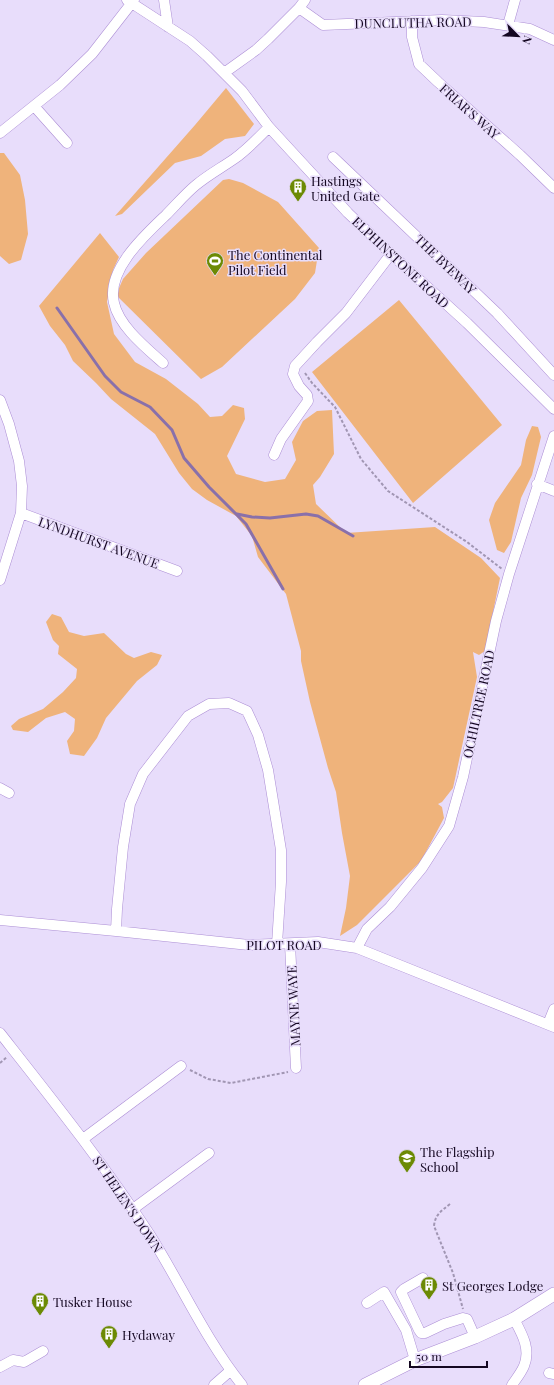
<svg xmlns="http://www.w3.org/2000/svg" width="554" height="1385" font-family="'Playfair Display',serif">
	<rect width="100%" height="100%" fill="#e8ddfb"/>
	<!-- green -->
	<path fill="#efb37b" d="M226,88L254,124L245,136L225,139L201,156L175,163L122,214L115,216L195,125Z
		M0,153H4L20,175L25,200L28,234L21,260L9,264L0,256Z
		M229,179L243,183L278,202L319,248L315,273L295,299L222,367L201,379L116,295L123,279L146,253L223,180Z
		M100,233L119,257L113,270L107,302L114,334L135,362L166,379L198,404L210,417L222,416L233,405L244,408L245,419L227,456L236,474L265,482L285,479L296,460L292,442L303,421L317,411L332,410L334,454L320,477L313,485L316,504L346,533L435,527L481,558L500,578L485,651L479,655L473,652L477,677L453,788L442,802L438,804L442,807L444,818L421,861L357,925L340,936L346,908L350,876L342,833L336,792L328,768L310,702L301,661V651L286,594L258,557L252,536L236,516L207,500L192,489L179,473L155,434L111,399L96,383L73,361L65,345L50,326L39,306Z
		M399,300L502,425L413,503L312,372Z
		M532,426L538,427L541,437L532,475L521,498L511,542L504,553L497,550L489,520L495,503L521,465L526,440Z
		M52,614L61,617L69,632L84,636L104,633L126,654L134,658L151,652L162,655L157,665L137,681L106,718L97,738L84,756L70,754L67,741L74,731L75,719L65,712L46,718L28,732L13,730L11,726L19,719L43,709L63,692L76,678L77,669L58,654L59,646L53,640L46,622Z"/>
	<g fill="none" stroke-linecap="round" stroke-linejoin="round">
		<!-- stream -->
		<path stroke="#8970aa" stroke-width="3" d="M57,308L105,376L121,392L150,407L172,430L184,458L209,487L246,524L283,589
			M237,514L252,517L270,518L306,514L318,516L353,536"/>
		<!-- minor casing -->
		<g stroke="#ac8ed5" stroke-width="11">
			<path id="minor" d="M127,0L190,41L207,56L242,91L269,127L348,213L391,254L467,323L554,409
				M164,0L168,27
				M299,8L323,25L442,20L484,22L530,29L554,40
				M412,21V37L419,64L438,82L520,155L554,188
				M508,25L515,0
				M224,73L256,50L268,39L299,8L305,0
				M34,106L67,143
				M0,133L60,85L92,54L134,0
				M333,157L497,313L554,375
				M163,363C145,347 119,326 114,303C106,270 145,235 166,215C176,205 185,194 196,185C208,175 221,168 234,159C247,150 258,138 269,127
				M0,400L9,424L19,461L22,486L21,513L0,580
				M274,455L281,439L308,401L307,395L299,386L293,374L295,366L317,342L346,313L391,254
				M537,484L554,491
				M21,513L177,571
				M0,788L9,793
				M0,920L116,931L249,945L318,942L357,948L554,1027
				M116,931L117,909L123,847L130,804L143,774L188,716L209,704L229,703L247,711L258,735L268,770L281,850V882L277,944
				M290,944L296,1068
				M357,948L367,929L390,907L422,868L449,826L463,777L496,621L509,574L554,436
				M548,1024L554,1009
				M0,1033C52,1099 104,1164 150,1235C181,1284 205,1339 242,1385
				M83,1139L181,1066
				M133,1209L209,1153
				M423,1278L404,1289L401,1292L419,1330L421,1333H425L444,1324L463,1318L467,1319L475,1337
				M367,1303L384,1292L406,1330L415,1360
				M0,1367L13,1360L24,1362L43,1351
				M549,1373L554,1374
				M214,1385L230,1371
				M512,1385C516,1379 521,1373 524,1366C531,1349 522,1334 514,1319"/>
		</g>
		<!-- major casing -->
		<g stroke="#ac8ed5" stroke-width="14">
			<path id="major" d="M365,1385L415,1360L475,1337L514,1319L554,1294"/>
		</g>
		<!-- path -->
		<path stroke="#a196b3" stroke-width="2" stroke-dasharray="3 2" stroke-linecap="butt" d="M305,373L312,383L335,407L361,459L388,491L467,542L502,569
			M0,1063L7,1057
			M190,1070L208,1079L231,1083L288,1072
			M450,1204C441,1211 435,1215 434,1226L453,1273L463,1309"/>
		<!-- minor -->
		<use href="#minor" stroke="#fff" stroke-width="10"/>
		<!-- major -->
		<use href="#major" stroke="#fff" stroke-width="13"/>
	</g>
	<!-- icons -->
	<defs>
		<g id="building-pin" transform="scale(0.9)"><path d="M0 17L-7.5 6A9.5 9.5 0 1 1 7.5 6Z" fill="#6c8a04" stroke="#e8ddfb"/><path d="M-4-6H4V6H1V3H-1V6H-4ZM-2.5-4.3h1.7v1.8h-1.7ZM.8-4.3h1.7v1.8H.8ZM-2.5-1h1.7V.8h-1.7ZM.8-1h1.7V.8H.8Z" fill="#fff"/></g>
		<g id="stadium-pin" transform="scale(0.9)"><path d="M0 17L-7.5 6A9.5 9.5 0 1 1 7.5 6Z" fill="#6c8a04" stroke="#e8ddfb"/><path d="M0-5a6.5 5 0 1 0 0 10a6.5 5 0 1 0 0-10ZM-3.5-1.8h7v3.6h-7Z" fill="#fff"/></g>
		<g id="school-pin" transform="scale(0.9)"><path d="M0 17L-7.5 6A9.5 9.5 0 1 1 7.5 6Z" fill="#6c8a04" stroke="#e8ddfb"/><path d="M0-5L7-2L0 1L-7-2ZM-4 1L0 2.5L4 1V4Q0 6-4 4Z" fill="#fff"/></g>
	</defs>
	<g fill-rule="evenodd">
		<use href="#building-pin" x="298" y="187"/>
		<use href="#stadium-pin" x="215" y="261"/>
		<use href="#school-pin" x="407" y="1158"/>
		<use href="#building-pin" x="429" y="1285"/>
		<use href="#building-pin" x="40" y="1301"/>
		<use href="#building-pin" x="109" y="1334"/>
	</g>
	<g text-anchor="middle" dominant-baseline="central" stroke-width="3" stroke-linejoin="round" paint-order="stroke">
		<!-- street labels -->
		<g font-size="13" fill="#140721" stroke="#e8ddfb">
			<text transform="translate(413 22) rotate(-1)">DUNCLUTHA ROAD</text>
			<text transform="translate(470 111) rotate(42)">FRIAR'S WAY</text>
			<text transform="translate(401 262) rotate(43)">ELPHINSTONE ROAD</text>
			<text transform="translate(446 264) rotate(44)">THE BYEWAY</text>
			<text transform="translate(99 542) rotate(20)">LYNDHURST AVENUE</text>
			<text transform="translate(478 704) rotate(-78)">OCHILTREE ROAD</text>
			<text x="284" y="944">PILOT ROAD</text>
			<text transform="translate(293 1006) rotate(-93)">MAYNE WAYE</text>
			<text transform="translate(128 1204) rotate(56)">ST HELEN'S DOWN</text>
		</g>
		<!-- poi labels -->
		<g font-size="13" fill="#140721" stroke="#e8ddfb" text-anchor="start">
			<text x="311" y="180">Hastings<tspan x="311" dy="15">United Gate</tspan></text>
			<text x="228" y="254">The Continental<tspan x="228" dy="15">Pilot Field</tspan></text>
			<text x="420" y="1151">The Flagship<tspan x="420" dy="15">School</tspan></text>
			<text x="442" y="1285">St Georges Lodge</text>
			<text x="53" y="1301">Tusker House</text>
			<text x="122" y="1334">Hydaway</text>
		</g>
	</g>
	<!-- north arrow -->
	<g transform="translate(518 36) rotate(114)" stroke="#e8ddfb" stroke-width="3" paint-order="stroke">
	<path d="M0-3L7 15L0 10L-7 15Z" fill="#140721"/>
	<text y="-6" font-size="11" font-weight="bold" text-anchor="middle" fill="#140721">N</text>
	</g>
	<!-- scale -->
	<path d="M410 1361v6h77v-6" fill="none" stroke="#140721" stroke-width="2"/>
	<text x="416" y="1361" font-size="12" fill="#140721" stroke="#e8ddfb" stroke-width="3" paint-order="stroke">50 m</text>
</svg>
